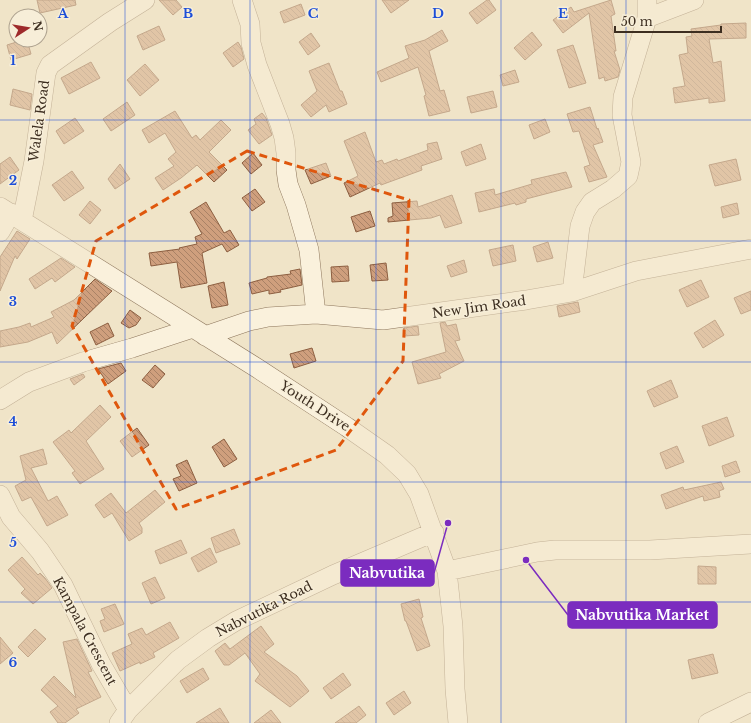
<svg xmlns="http://www.w3.org/2000/svg" width="751" height="723" font-family="'Libre Baskerville',serif">
	<defs>
		<pattern id="building-back-hatch" width="6" height="6" patternUnits="userSpaceOnUse"><rect width="6" height="6" fill="#cf9f7d"/><path d="M-1 5l2 2M0 0l6 6M5-1l2 2" fill="none" stroke="#a98266"/></pattern>
	</defs>
	<rect width="100%" height="100%" fill="#f0e4c8"/>
	<!-- building -->
	<path fill="url(#building-back-hatch)" stroke="#8d5f41" d="M37,0H75L76,5L40,13Z
		M159,0H176L182,7L173,15Z
		M382,0H409L391,13Z
		M487,0H489L496,10L477,24L469,13Z
		M611,0L615,14L611,16L616,51H614L620,70L618,77L605,81L604,77L599,79L589,13L563,33L553,20L571,7L574,12Z
		M301,4L305,15L284,23L280,12Z
		M746,23V38L709,39L713,63L721,61L725,101L709,103V98L675,103L673,88L685,86L679,55L688,53L686,37L692,36L691,29L721,25V24Z
		M159,26L165,40L143,50L137,36Z
		M442,30L448,41L429,51L440,91L444,90L450,111L429,116L424,96L426,95L418,67L381,82L377,72L409,58L405,46L425,40Z
		M532,32L542,45L525,60L514,48Z
		M311,33L320,46L308,55L299,42Z
		M23,40H27L31,54L11,60L7,45Z
		M238,42L241,47L244,59L233,67L223,53Z
		M573,45L586,83L569,88L557,50Z
		M91,62L100,78L69,94L61,78Z
		M329,63L340,91H342L347,104L329,112L326,105L311,117L301,105L317,91L309,71Z
		M145,64L159,80L140,96L127,80Z
		M515,70L519,82L503,86L500,75Z
		M13,89L32,94L30,110L10,105Z
		M493,91L497,107L471,113L467,97Z
		M127,102L135,115L111,131L103,119Z
		M590,107L597,129L598,128L603,142L593,145L607,177L589,182L584,167L590,165L579,131L573,132L567,114Z
		M175,111L192,138L196,135L200,140L221,120L231,130L209,152L227,170L214,182L197,165L181,178L163,190L155,178L174,166L168,159L176,152L165,133L149,143L142,130Z
		M262,113L266,118L272,135L259,144L248,130L256,124L254,119Z
		M75,118L84,131L64,144L56,131Z
		M545,119L550,132L534,139L529,125Z
		M365,132L376,162L382,160L384,164L397,159L398,161L428,150L427,144L437,142L442,159L421,166L422,170L381,185L380,183L350,197L344,183L358,176L344,141Z
		M481,144L486,159L466,166L461,152Z
		M253,153L262,165L251,174L242,163Z
		M10,157L19,170L0,184V164Z
		M736,159L741,180L715,186L709,165Z
		M326,163L331,176L311,184L305,170Z
		M120,164L130,179L115,189L108,179Z
		M72,171L84,188L64,201L52,185Z
		M566,172L572,187L526,199V202L516,205L515,203L479,212L475,193L494,189L495,195L532,184L531,180Z
		M255,189L265,202L252,211L242,198Z
		M452,195L462,223L445,228L440,215L431,218L388,222V218L393,216L392,203L417,201L418,207Z
		M90,201L101,210L90,224L79,215Z
		M206,202L224,233L230,230L239,245L227,252L222,244L202,253L207,283L181,288L177,262L151,266L149,253L180,249L179,248L197,244L195,237L202,234L190,212Z
		M737,203L739,214L723,218L721,207Z
		M370,211L375,226L356,232L351,217Z
		M17,231L30,239L17,259L15,256L0,291V257Z
		M548,242L553,258L537,262L533,247Z
		M513,245L516,261L493,266L489,250Z
		M61,258L75,267L55,282L52,278L35,289L29,279Z
		M464,260L467,272L451,277L447,266Z
		M386,263L388,280L372,281L370,265Z
		M348,266L349,281L332,282L331,267Z
		M300,269L302,285L280,290L281,292L269,294V290L252,294L249,283L267,278V277L291,274L290,271Z
		M95,279L112,291L57,344L52,332L28,342L0,347V331L19,327L30,323L31,327L54,317L51,312L74,300Z
		M701,280L709,297L687,307L679,290Z
		M224,282L228,305L212,308L208,286Z
		M751,291V310L741,314L734,298Z
		M578,302L580,312L559,317L557,306Z
		M130,310L141,318L136,325L129,328L121,323Z
		M715,320L724,335L703,348L694,333Z
		M445,322L447,326L456,324L460,340L455,341L464,361L439,374L441,378L418,384L412,362L446,352L440,323Z
		M108,323L114,336L96,345L90,332Z
		M418,326L419,335L404,336V328Z
		M312,348L316,361L294,368L290,354Z
		M121,363L126,371L108,384L98,369Z
		M155,365L165,374L153,388L142,380Z
		M83,374L85,377L74,385L70,379Z
		M671,380L678,397L654,407L647,391Z
		M100,405L111,417L86,441L104,469L80,484L72,473L75,471L53,442L69,430L71,433Z
		M727,417L734,436L709,446L702,426Z
		M137,428L149,445L132,457L120,441Z
		M224,439L237,459L224,467L212,447Z
		M677,446L684,462L666,469L660,453Z
		M43,449L47,464L31,468L48,501L57,496L68,515L47,526L31,497L22,501L15,486L26,480L20,456Z
		M187,460L197,483L179,491L173,479L181,476L176,465Z
		M736,461L740,472L725,477L722,466Z
		M721,482L724,489L719,491L720,497L704,501L703,496L666,509L661,495L683,487L684,490Z
		M155,490L165,502L139,523L142,528V533L129,541L112,513L104,518L95,505L111,493L126,513Z
		M234,529L240,544L216,553L211,538Z
		M181,540L187,553L160,564L155,551Z
		M210,548L217,562L198,572L191,558Z
		M22,557L38,575L40,573L45,578L52,588L33,604L21,593L25,589L8,570Z
		M698,566L716,567V584H698Z
		M155,577L165,598L151,604L142,583Z
		M419,599L423,617L421,618L430,646L417,651L406,621H405L401,604Z
		M115,604L124,624L104,632L100,621L105,619L101,609Z
		M170,622L179,638L153,653L155,657L140,664V662L120,671L112,653L132,644L128,634L142,628L146,635Z
		M261,626L274,644L264,652L297,676L309,691L290,707L255,681L260,674L245,653L229,665H224L215,651L225,643L230,649Z
		M35,629L46,639L28,657L18,647Z
		M0,637L13,653L0,664Z
		M77,639L92,671L88,672L101,697L76,709L79,713L65,723H58L50,712L58,706L41,690L54,676L76,698L63,642Z
		M713,654L718,673L692,679L688,660Z
		M203,668L209,679L187,693L180,681Z
		M343,673L351,685L331,699L323,688Z
		M404,691L411,703L394,715L386,703Z
		M359,706L366,715L356,723H335Z
		M220,708L229,723H196Z
		M271,710L281,723H254Z"/>
	<g fill="none" stroke-linecap="round" stroke-linejoin="round">
		<!-- minor casing -->
		<g stroke="#8d765c" stroke-width="20">
			<path id="minor" d="M242,0L250,24L251,43L257,65L280,124L284,138L286,153V170L288,184L296,205L309,250L316,314
				M647,18L694,0
				M0,207L257,368L347,427L387,455L407,474L419,494L447,571L453,626L455,689L458,723
				M22,221L34,161L46,73L50,65L110,22L145,0
				M0,232L11,213
				M572,292L580,226L585,212L592,202L613,189L628,176L631,162L622,115L623,97L647,18V0
				M205,336L249,321L268,317L316,314L383,320L526,300L572,292L636,271L751,249
				M0,400L29,382L83,362L132,348L193,328
				M0,495L11,517L40,551L63,585L101,664L128,710
				M447,571L537,552L555,550H650L751,544
				M119,723L128,710L178,660L208,638L236,621L333,575L434,532
				M708,723L751,702"/>
		</g>
		<!-- minor -->
		<use href="#minor" stroke="#faf1dc" stroke-width="19"/>
	</g>
	<!-- marked area -->
	<path d="M0 0H751V723H0ZM247,151L409,200L403,361L336,450L176,509L72,326L96,241Z" fill="#f0e4c8" fill-opacity=".55" fill-rule="evenodd"/>
	<path fill="none" stroke="#df570d" stroke-width="3" stroke-dasharray="8 5" stroke-linejoin="round" d="M247,151L409,200L403,361L336,450L176,509L72,326L96,241Z"/>
	<!-- grid -->
	<path fill="none" stroke="#1d4ed8" stroke-width="1" stroke-opacity="0.55" d="M125,0V723M250,0V723M376,0V723M501,0V723M626,0V723M0,120H751M0,241H751M0,362H751M0,482H751M0,602H751"/>
	<g text-anchor="middle" dominant-baseline="central" stroke-width="3" stroke-linejoin="round" paint-order="stroke">
		<!-- street labels -->
		<g font-size="13" fill="#3d2e20" stroke="#f7eed8">
			<text transform="translate(39 121) rotate(-82)">Walela Road</text>
			<text transform="translate(479 307) rotate(-8)">New Jim Road</text>
			<text transform="translate(315 406) rotate(33)">Youth Drive</text>
			<text transform="translate(264 609) rotate(-27)">Nabvutika Road</text>
			<text transform="translate(85 631) rotate(62)">Kampala Crescent</text>
		</g>
	</g>
	<g font-size="13" text-anchor="middle" font-weight="bold" fill="#1d4ed8" stroke="#f7eed8" stroke-width="3" stroke-linejoin="round" paint-order="stroke">
		<text x="63" y="18">A</text>
		<text x="188" y="18">B</text>
		<text x="313" y="18">C</text>
		<text x="438" y="18">D</text>
		<text x="563" y="18">E</text>
		<text x="13" y="65">1</text>
		<text x="13" y="185">2</text>
		<text x="13" y="306">3</text>
		<text x="13" y="426">4</text>
		<text x="13" y="547">5</text>
		<text x="13" y="667">6</text>
	</g>
	<!-- callouts -->
	<path fill="none" stroke="#7b2cbf" stroke-width="1.5" d="M448 523L434 573M526 560L568 615"/>
	<g fill="#7b2cbf" stroke="#f7eed8" stroke-width="1.5">
		<circle cx="448" cy="523" r="4"/>
		<circle cx="526" cy="560" r="4"/>
	</g>
	<g fill="#7b2cbf" stroke="#7b2cbf" stroke-width="1.5">
		<rect x="341" y="560" width="93" height="26" rx="4"/>
		<rect x="568" y="602" width="149" height="26" rx="4"/>
	</g>
	<g font-size="14" text-anchor="middle" font-weight="bold" fill="#fff">
		<text x="387" y="578">Nabvutika</text>
		<text x="642" y="620">Nabvutika Market</text>
	</g>
	<!-- north arrow -->
	<g transform="translate(28 28) rotate(78)"><circle r="19" fill="#f7eed8" stroke="#ada18e"/>
	<path d="M0-3L7 15L0 10L-7 15Z" fill="#9e2a2b"/>
	<text y="-6" font-size="11" font-weight="bold" text-anchor="middle" fill="#3d2e20">N</text>
	</g>
	<!-- scale -->
	<path d="M615 26v6h106v-6" fill="none" stroke="#3d2e20" stroke-width="2"/>
	<text x="621" y="26" font-size="12" fill="#3d2e20" stroke="#f7eed8" stroke-width="3" paint-order="stroke">50 m</text>
</svg>
